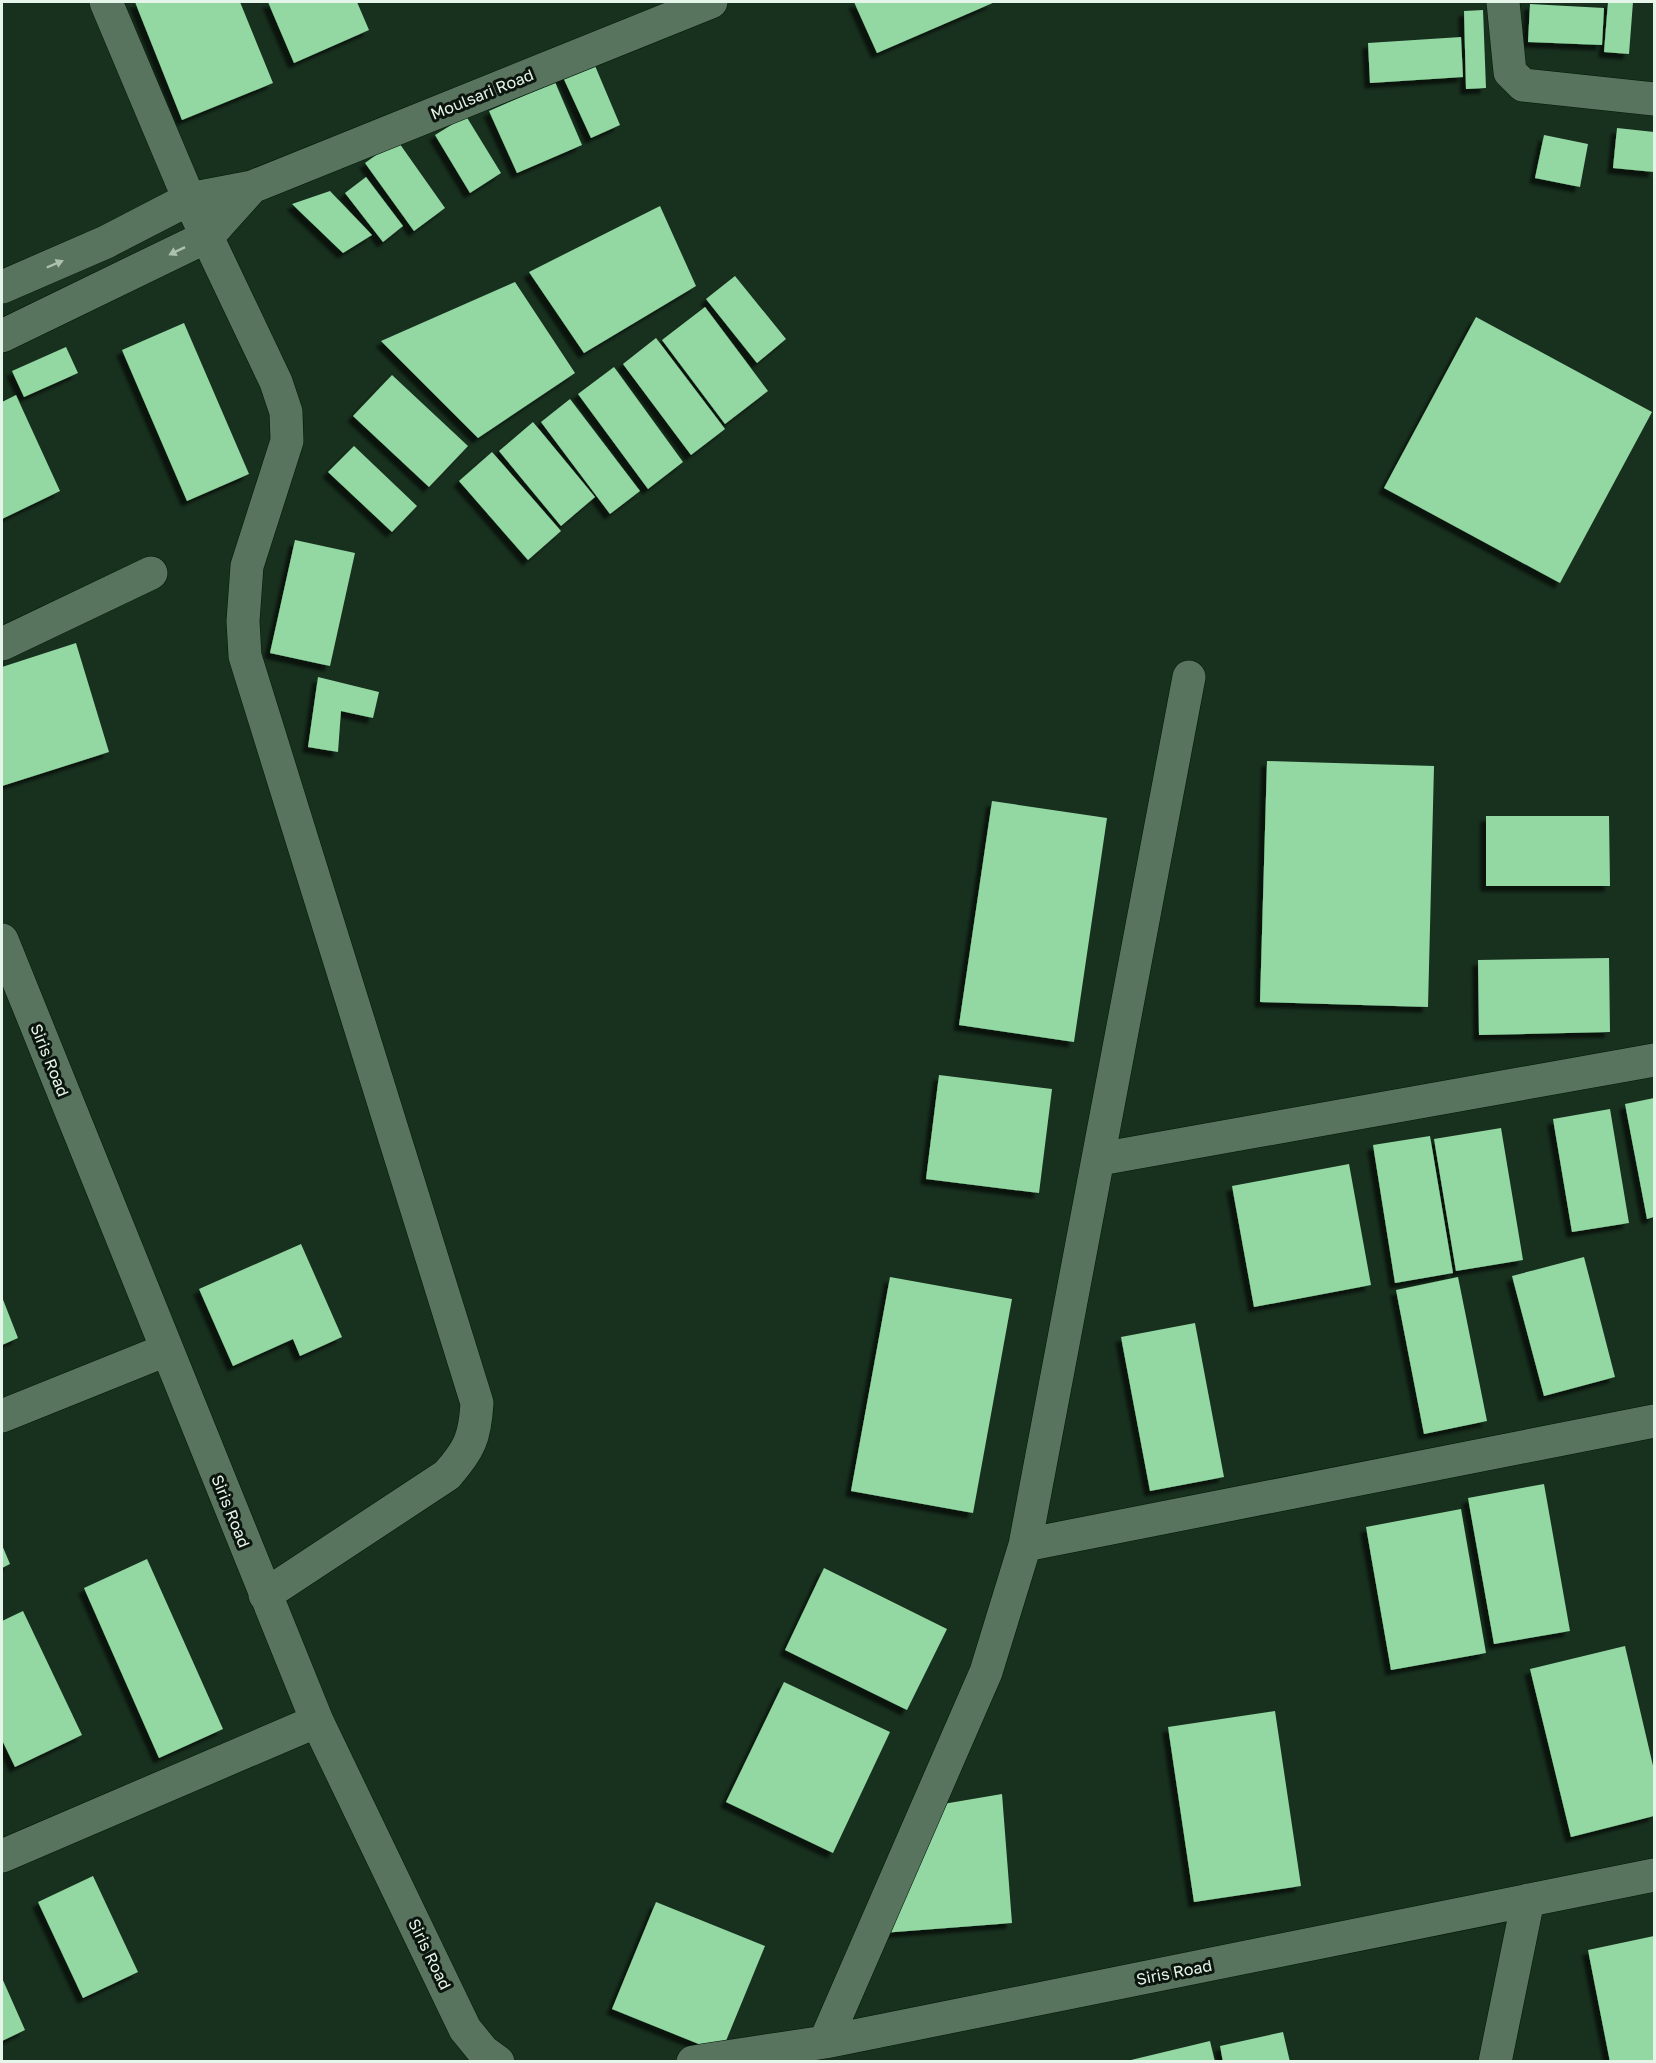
<svg xmlns="http://www.w3.org/2000/svg" width="1656" height="2063" font-family="'Golos Text',sans-serif">
	<defs>
		<filter id="shadow"><feDropShadow dx="-5.5" dy="5.5" stdDeviation="1.5" flood-color="#0009"/></filter>
	</defs>
	<rect width="100%" height="100%" fill="#18301e"/>
	<!-- building -->
	<path fill="#93d8a3" filter="url(#shadow)" d="M135,2H240L273,83L182,120Z
		M268,2H357L369,30L294,63Z
		M854,2H995L877,53Z
		M1608,2H1633L1629,54L1604,52Z
		M1530,4L1604,8L1602,45L1528,42Z
		M1483,10L1486,88L1466,89L1464,11Z
		M1461,37L1463,77L1370,83L1368,43Z
		M593,61L620,125L591,138L562,75Z
		M555,82L582,145L517,173L489,111Z
		M466,116L501,173L470,193L435,135Z
		M1617,128L1654,132V172L1613,168Z
		M1544,135L1588,144L1580,187L1535,178Z
		M397,140L445,208L414,231L365,163Z
		M366,177L403,226L383,242L345,193Z
		M330,191L372,235L343,253L292,204Z
		M660,206L696,286L584,353L529,272Z
		M735,276L786,339L757,363L706,299Z
		M515,282L575,373L478,438L381,341Z
		M705,307L768,391L725,424L662,340Z
		M1476,317L1652,412L1560,583L1384,488Z
		M184,323L249,474L187,501L122,350Z
		M656,338L725,429L691,455L623,364Z
		M66,347L78,373L24,397L12,371Z
		M614,367L683,462L648,489L578,394Z
		M392,375L468,446L429,487L353,416Z
		M16,395L60,491L2,519V402Z
		M570,399L640,491L610,514L541,422Z
		M533,422L595,497L561,526L499,451Z
		M354,446L417,506L392,532L328,472Z
		M492,452L561,531L528,560L459,481Z
		M295,540L355,553L330,666L270,653Z
		M76,643L109,752L2,786V667Z
		M318,677L379,692L373,718L341,711L338,752L308,747Z
		M1267,761L1434,766L1428,1007L1260,1002Z
		M992,801L1107,818L1074,1042L959,1025Z
		M1486,816H1609L1610,886H1486Z
		M1609,958L1610,1032L1479,1035L1478,960Z
		M939,1075L1052,1089L1039,1193L926,1179Z
		M1654,1098V1217L1647,1219L1625,1104Z
		M1610,1109L1629,1223L1572,1232L1553,1119Z
		M1501,1128L1523,1260L1456,1271L1434,1139Z
		M1430,1136L1453,1273L1395,1283L1373,1145Z
		M1349,1164L1371,1285L1254,1307L1232,1186Z
		M301,1244L342,1337L300,1356L293,1339L233,1366L199,1289Z
		M1584,1257L1615,1377L1544,1396L1512,1276Z
		M890,1277L1012,1299L973,1513L851,1491Z
		M1458,1277L1487,1421L1424,1434L1396,1290Z
		M2,1297L18,1338L2,1345Z
		M1195,1323L1224,1477L1150,1491L1121,1337Z
		M1544,1484L1570,1631L1494,1644L1468,1498Z
		M1461,1509L1486,1653L1391,1670L1366,1527Z
		M2,1545L10,1564L2,1568Z
		M147,1559L223,1729L159,1758L84,1588Z
		M824,1568L947,1629L907,1710L785,1650Z
		M23,1611L82,1735L15,1767L2,1740V1621Z
		M1625,1646L1654,1770V1816L1571,1837L1530,1669Z
		M784,1682L890,1732L833,1853L726,1802Z
		M1275,1711L1301,1886L1194,1902L1168,1727Z
		M1002,1794L1012,1923L882,1933L943,1804Z
		M93,1876L138,1972L83,1998L38,1902Z
		M656,1902L765,1946L721,2053L612,2009Z
		M1654,1936V2062H1610L1588,1950Z
		M2,1978L25,2030L2,2041Z
		M1283,2032L1290,2062H1223L1220,2046Z
		M1210,2041L1215,2062H1131V2060Z"/>
	<g fill="none" stroke-linecap="round" stroke-linejoin="round">
		<!-- minor casing -->
		<g stroke="#021808" stroke-width="34">
			<path id="minor" d="M106,2L189,199L276,382L286,412L287,441L247,566L243,621L245,656L477,1403C475,1437 470,1449 447,1475L265,1595
				M1503,2L1510,72L1523,85L1654,99
				M2,287L106,242L189,199L252,187L711,2
				M2,336L208,236L252,187
				M2,644L151,573
				M2,940L317,1721L465,2029L483,2051L498,2062
				M1100,1159L1654,1060
				M2,1416L166,1350
				M1025,1545L1654,1421
				M2,1856L317,1721
				M825,2042L986,1672L1025,1545L1189,677
				M693,2062L825,2042L1654,1875
				M1495,2062L1528,1900"/>
		</g>
		<!-- minor -->
		<use href="#minor" stroke="#58735e" stroke-width="33"/>
	</g>
	<!-- one-way arrows -->
	<defs><path id="oneway-solid" d="M-6-.8H1V-3.2L6.5 0L1 3.2V.8H-6Z" transform="scale(1.5)"/></defs>
	<g fill="#adc1b1">
		<use href="#oneway-solid" transform="translate(177 251) rotate(154)"/>
		<use href="#oneway-solid" transform="translate(55 264) rotate(-23)"/>
	</g>
	<g text-anchor="middle" dominant-baseline="central" stroke-width="6" stroke-linejoin="round" paint-order="stroke">
		<!-- street labels -->
		<g font-size="16" fill="#e6f5e9" stroke="#0b150d">
			<text transform="translate(482 94) rotate(-22)">Moulsari Road</text>
			<text transform="translate(50 1060) rotate(68)">Siris Road</text>
			<text transform="translate(231 1511) rotate(68)">Siris Road</text>
			<text transform="translate(430 1954) rotate(64)">Siris Road</text>
			<text transform="translate(1174 1972) rotate(-11)">Siris Road</text>
		</g>
	</g>
	<!-- border -->
	<rect width="1656" height="2063" fill="none" stroke="#e6f5e9" stroke-width="6"/>
</svg>
